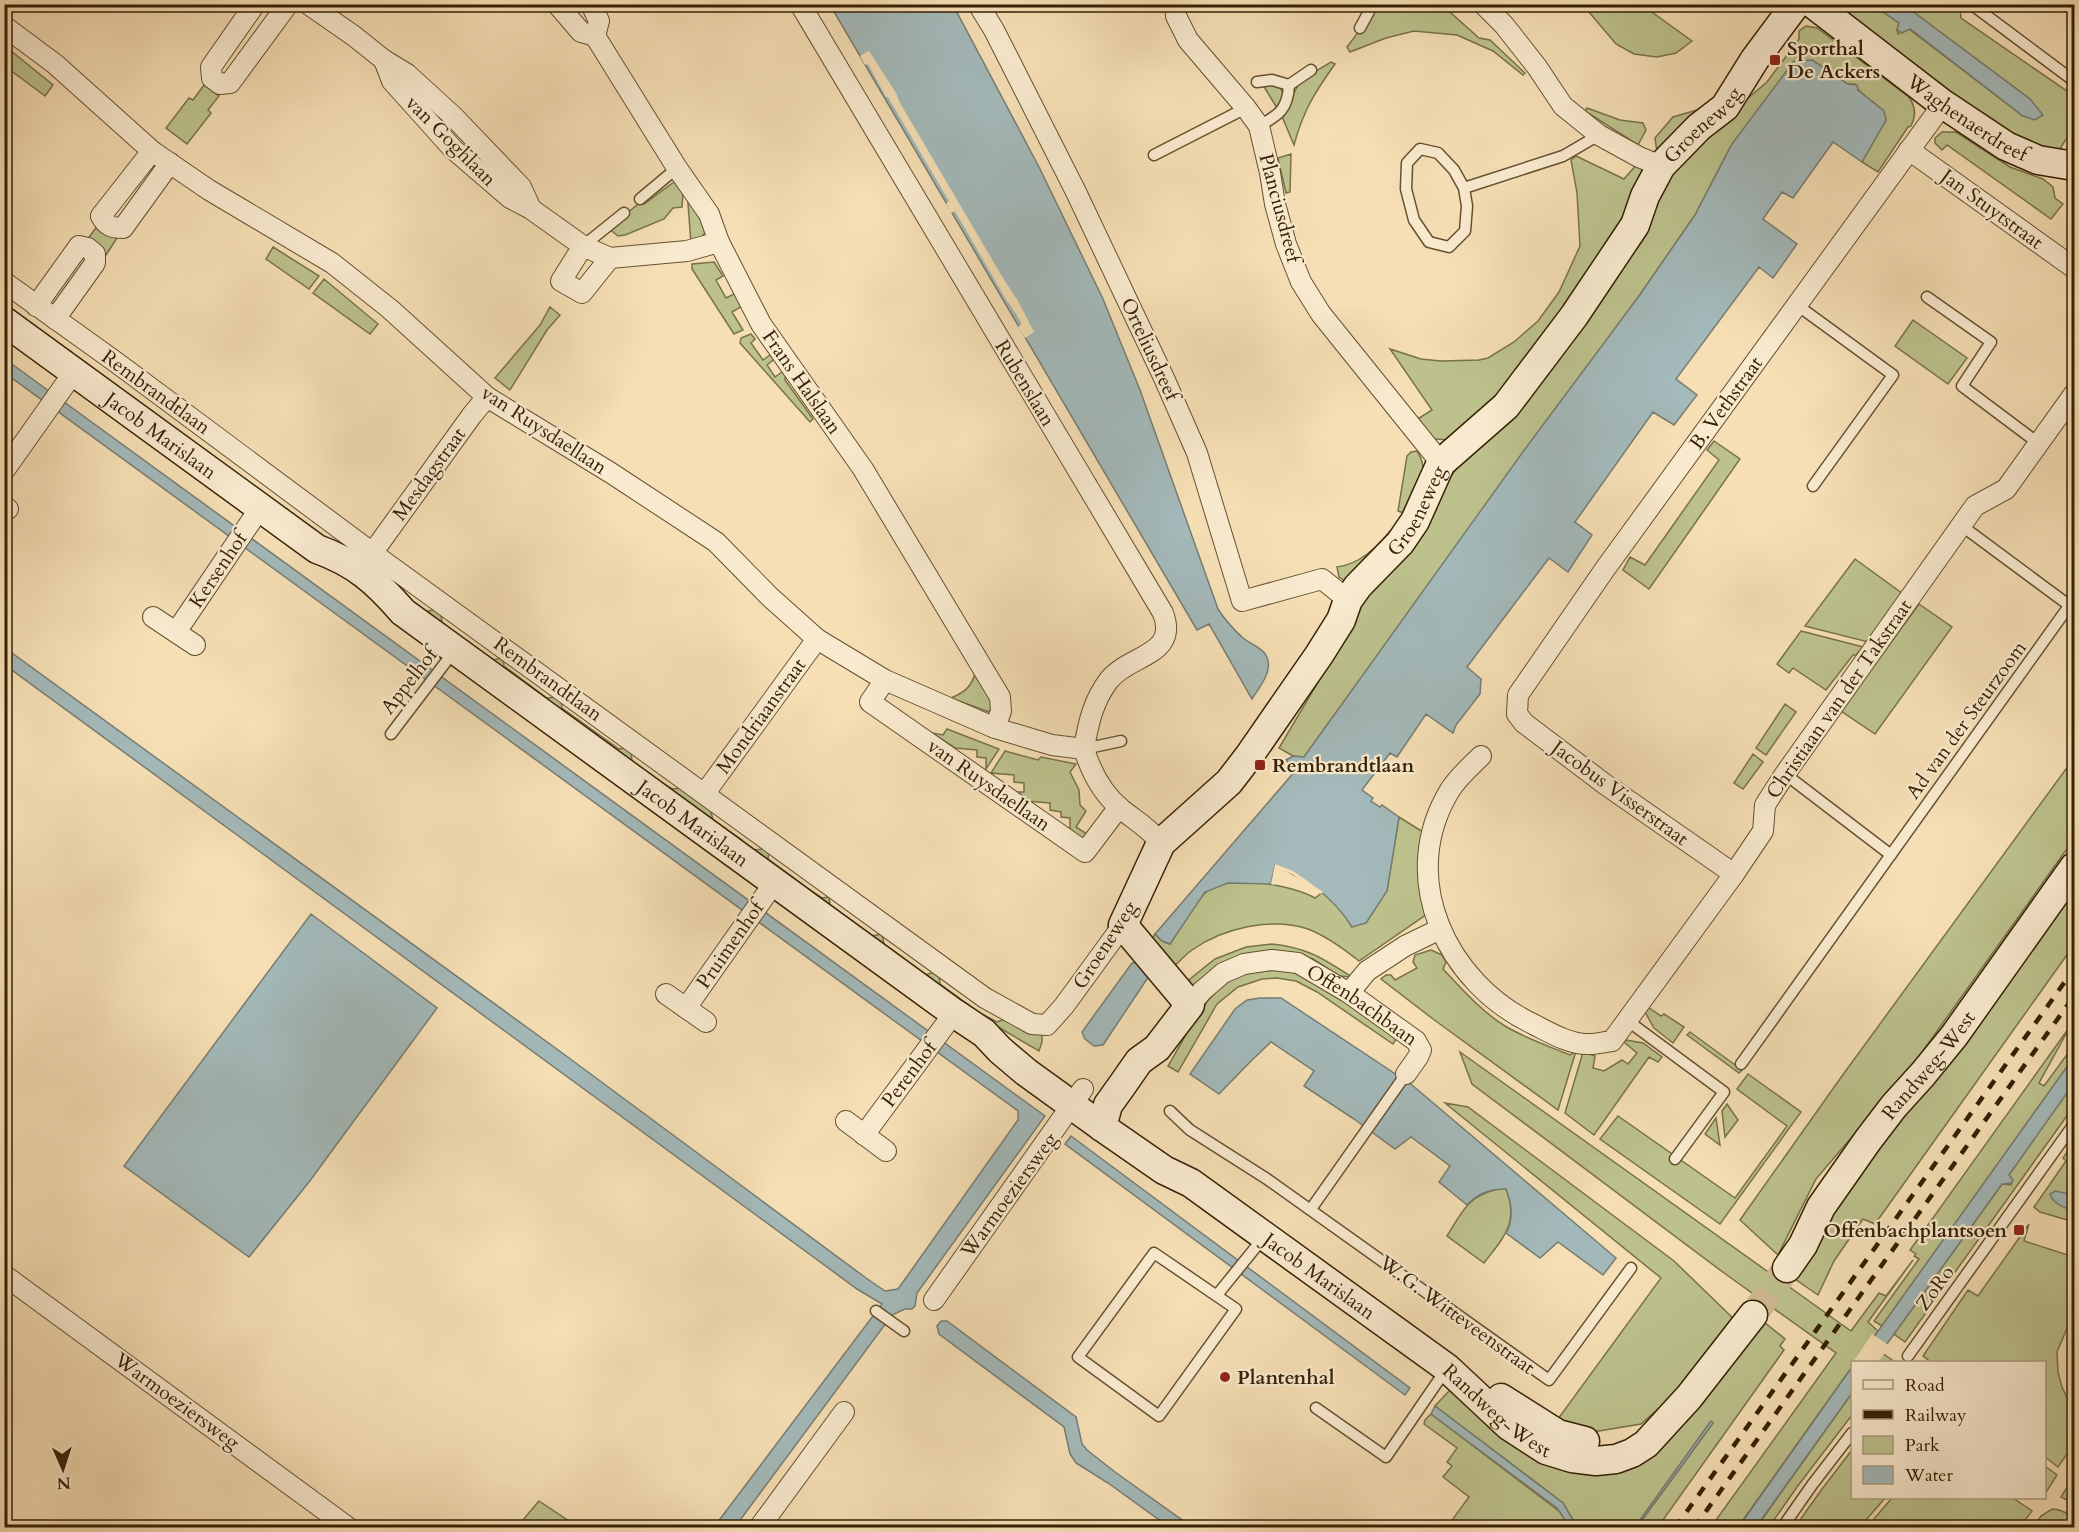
<svg xmlns="http://www.w3.org/2000/svg" width="2079" height="1532" font-family="Cardo,serif">
	<rect width="100%" height="100%" fill="#f6dfb5"/>
	<filter id="stains"><feTurbulence type="fractalNoise" baseFrequency=".00333" numOctaves="4"/><feColorMatrix values="0 0 0 0 .2 0 0 0 0 .09 0 0 0 0 .02 0 0 0 .5 -.17"/></filter>
	<radialGradient id="worn" r=".72"><stop offset=".6" stop-color="#630" stop-opacity="0"/><stop offset="1" stop-color="#630" stop-opacity=".3"/></radialGradient>
	<!-- green -->
	<path fill="#bdc28d" stroke="#797248" stroke-width="1.5" d="M1386,5H1442L1479,38L1490,40L1525,73L1523,75L1493,51L1457,35L1414,31L1386,38L1350,52L1347,47L1374,11Z
		M1583,5H1642L1692,41L1676,53L1657,57L1634,54L1616,44Z
		M1834,5H1873L1899,23L1897,30L1898,34L1909,29L2023,116L2042,115L2030,99L1904,5H1954L1960,9L1961,18L2074,96V136L2066,139L2060,149L2047,154L2015,141Z
		M1806,26L1817,28L1909,97C1916,108 1916,115 1911,126L1908,127L1878,172L1862,162L1886,120C1882,102 1861,99 1855,84H1848L1812,60L1732,144L1695,215L1639,296L1304,757L1293,756L1279,748L1336,652L1358,605L1446,483L1470,450L1516,409L1643,240L1649,212L1662,188L1701,138L1767,82L1799,39V31Z
		M5,46L53,85L45,96L5,66Z
		M1331,62L1335,64C1315,92 1303,111 1294,145L1283,119L1284,111L1301,80Z
		M1268,83C1277,86 1282,87 1284,96L1277,108L1263,85Z
		M204,85L219,96L208,110L211,113L187,144L166,128L189,98L193,100Z
		M1707,104L1657,152L1655,138L1673,117L1697,110Z
		M1587,108L1620,120L1643,123L1646,130L1638,145L1585,111Z
		M1942,132H1956L2010,167L2043,179L2053,187L2055,198L2063,204L2051,219L1947,145L1942,150L1935,143V138Z
		M1291,154L1290,192L1286,193L1278,158Z
		M1576,156L1624,179L1638,163L1644,172L1622,233L1509,385L1452,440L1434,439L1416,420L1432,410L1390,349L1421,359L1441,361L1479,360L1488,358L1514,342L1538,321L1559,292L1580,246L1577,193L1571,160Z
		M674,182L683,193L682,207L673,208L664,219L625,235L618,236L608,228L641,202L644,204Z
		M687,190L706,231L700,240L691,244Z
		M99,224L110,236L117,238L106,255L102,248L86,241Z
		M273,247L319,276L309,289L266,259Z
		M714,262L723,276L716,280L726,298L738,292L744,305L732,312L743,330L734,334L692,269V264Z
		M324,279L378,324L370,334L313,293Z
		M550,307L560,315L547,330L510,390L495,378L540,325Z
		M1913,320L1967,358L1948,384L1895,346Z
		M751,334L755,339L751,343L763,360L774,352L777,357L767,365L775,377L786,369L785,380L813,419L810,422L740,343L741,338Z
		M1714,441L1740,459L1649,589L1623,570L1630,557L1645,565L1719,460L1707,450Z
		M1417,451C1432,475 1418,491 1409,515L1398,511L1407,456L1411,452Z
		M1390,531L1396,535L1345,581L1339,577L1337,567C1360,564 1376,548 1390,531Z
		M1855,559L1903,594L1868,642L1805,626Z
		M1919,604L1952,627L1875,734L1841,711Z
		M437,609L441,613L442,623L494,660L503,657L504,666L547,698L557,697L561,699L562,708L619,749L631,747L632,764L672,789L683,788L710,808L713,820L742,840L741,841L753,850L765,849L769,851L768,859L800,883L797,887L424,612Z
		M1801,631L1863,647L1856,655H1853L1826,690L1793,668L1789,673L1777,664Z
		M975,673L993,702L992,707L989,712L951,698C963,693 972,687 975,673Z
		M1785,704L1796,712L1766,755L1756,748Z
		M947,729L999,749L986,769V758L977,757V750L955,748L932,733L943,735Z
		M1005,751L1038,760L1041,757L1076,764L1070,772L1079,790L1080,805L1086,811L1076,827L1090,836L1084,841L1062,827L1070,828V818L1061,817V812L1050,810V803L1026,801L1014,792H1024V783L1014,782V775L991,773Z
		M1753,754L1763,762L1743,789L1734,783Z
		M2074,758V839L1910,1069L1816,1179L1778,1255L1740,1220L1842,1076Z
		M1399,817L1423,832L1427,914L1359,961C1344,949 1326,936 1308,929C1271,917 1223,928 1192,950C1184,956 1178,963 1171,969L1150,942L1155,934L1162,941L1170,944C1180,928 1192,907 1204,894C1225,872 1292,885 1315,898L1323,892L1341,909L1352,927L1387,891Z
		M2074,884V945L1875,1224L1863,1219L1834,1261L1818,1295L1792,1277L1822,1223Z
		M805,887L822,898L829,897L830,905L872,936L882,934L884,944L925,975L935,972L939,975L940,984L977,1011L976,1014Z
		M1272,944C1308,948 1322,958 1352,977L1339,976L1313,959L1291,953L1194,991L1185,983L1215,959L1246,947Z
		M1431,950L1442,955L1446,962L1443,969C1463,990 1481,1011 1505,1026C1525,1038 1548,1046 1570,1055L1576,1051L1558,1110L1433,1019L1381,979L1386,975H1391L1395,980L1417,968L1413,962L1415,955Z
		M1278,970L1298,973L1320,984L1397,1038L1393,1044L1317,992L1296,981L1277,978L1262,979L1238,987L1217,1004L1178,1072L1168,1066C1184,1040 1203,997 1228,982C1243,972 1261,971 1278,970Z
		M1648,1007L1661,1016L1664,1014L1684,1027L1673,1043L1654,1028L1645,1012Z
		M982,1014L997,1022L1005,1019L1042,1035V1042L1039,1051L981,1017Z
		M2071,1025L2039,1083L2044,1086L2074,1045V1057L1882,1326L1874,1321L1919,1259L1914,1256L1916,1254L1910,1250Z
		M1690,1032L1742,1070L1739,1073L1687,1035Z
		M1626,1040L1643,1043L1662,1057L1658,1062L1649,1057L1594,1135L1565,1113L1583,1052L1595,1056L1593,1068L1604,1071L1622,1060L1628,1064L1637,1053L1624,1042Z
		M1460,1052L1851,1331L1879,1293L1886,1296L1913,1260L1868,1322L1878,1331L1869,1344L1895,1362H1852V1367L1738,1527H1711L1836,1353L1724,1273L1472,1084Z
		M1748,1074L1801,1112L1720,1224L1600,1139L1618,1116L1735,1198L1787,1126L1737,1089Z
		M2074,1083V1106L1905,1342L1894,1334L2002,1184L2011,1185V1178L2008,1175Z
		M1445,1103L1468,1107L1674,1261L1737,1322L1685,1385L1641,1424L1587,1433L1555,1423L1661,1278Z
		M1727,1104L1738,1120L1725,1137L1722,1111Z
		M1716,1118L1720,1145L1705,1134Z
		M2074,1142V1222L2040,1212L2034,1207L2066,1161L2063,1158Z
		M1499,1189H1506C1519,1223 1504,1237 1484,1263L1447,1236C1462,1212 1468,1195 1499,1189Z
		M2029,1224L2024,1241L2074,1257V1312L2057,1352L2058,1372L2062,1387L2074,1413V1444L2058,1467L2045,1457L2044,1362H1931L1923,1356L1968,1290L1978,1296Z
		M1764,1322L1785,1339L1780,1346L1784,1350L1658,1527H1637L1713,1423L1711,1422L1635,1527H1577L1563,1503L1435,1406L1450,1390L1608,1466Z
		M1852,1393V1415L1797,1487L1769,1527L1756,1528Z
		M1431,1414L1560,1512L1570,1527H1447L1469,1497L1443,1477L1452,1466L1447,1462L1457,1448L1424,1424L1425,1420Z
		M1852,1450V1498H1885L1860,1527H1795L1822,1489Z
		M2045,1466L2057,1475L2045,1494Z
		M2074,1476V1504L2061,1497Z
		M1892,1498H2013L2032,1511L2020,1527H1867Z
		M539,1501L578,1527H517Z
		M2052,1509L2059,1510L2074,1516V1527H2033L2041,1516Z"/>
	<!-- water -->
	<path fill="#a3b9ba" stroke="#777c71" stroke-width="1.5" d="M830,5H953L1039,167L1103,299L1140,390L1218,609C1225,620 1233,629 1243,638C1255,647 1271,650 1268,669C1267,679 1258,689 1252,699L1209,624L1197,630Z
		M1873,5H1904L2030,99L2043,115L2035,120L2023,116L1910,29L1902,33L1897,30L1899,23Z
		M1812,60L1848,84L1857,85L1858,90L1884,111L1886,120L1862,162L1833,142L1793,198L1782,192L1763,219L1797,244L1773,278L1759,267L1676,379L1697,395L1674,425L1653,412L1575,522L1592,535L1568,572L1549,558L1467,667L1481,679L1480,694L1456,725L1453,733L1426,714L1397,757L1390,753L1362,790L1373,798L1371,801L1380,807L1382,805L1399,817L1387,891L1366,923L1352,927C1331,894 1309,882 1275,865L1271,884L1228,883L1205,892L1170,944L1162,941L1155,934L1296,770L1286,760L1293,756L1304,757L1525,449L1639,296L1695,215L1732,144L1794,61Z
		M5,359L1045,1116L917,1293L915,1306L912,1309H905L892,1315L735,1527H714L882,1304L857,1289L5,665V648L565,1055L866,1278L885,1291L898,1289L1018,1120V1111L5,373Z
		M311,914L437,1008L309,1182L249,1257L124,1166Z
		M1132,963H1139L1149,976L1103,1045L1094,1046L1085,1039L1082,1032Z
		M1260,998H1281L1412,1085L1616,1258L1603,1275L1558,1242L1540,1258L1506,1233C1514,1219 1512,1204 1506,1189C1490,1189 1478,1193 1467,1205L1439,1182L1450,1166L1411,1137L1395,1149L1354,1119L1304,1086L1314,1071L1271,1042L1250,1062L1219,1094L1190,1074L1235,1009L1247,1000Z
		M2074,1057V1083L2009,1175L2013,1180L2012,1183L2002,1184L1874,1362H1856Z
		M1071,1136L1410,1388L1405,1395L1065,1144Z
		M2055,1191L2074,1195V1211C2065,1208 2053,1204 2050,1194Z
		M941,1321H947L1076,1417L1082,1444L1087,1450L1115,1472L1192,1527H1169L1108,1483L1076,1463L1070,1454L1064,1427L939,1334L937,1326Z
		M1852,1367V1393L1756,1527L1738,1528Z
		M1435,1406L1563,1503L1577,1527H1570L1557,1508L1431,1414Z
		M1711,1421L1713,1423L1637,1527H1635Z"/>
	<!-- pier -->
	<path fill="#f6dfb5" d="M869,51L896,93L900,103L1003,278L1018,301L1034,332L1025,338L1018,327L1022,324L1009,303H1008L955,211L951,213L946,204L949,201L888,97H886L868,64L865,65L860,56Z
		M1275,864L1293,871L1323,892L1321,894L1292,874L1277,868L1274,885L1271,884Z
		M1872,1334L1890,1346L1878,1362H1853Z"/>
	<g fill="none" stroke-linecap="round" stroke-linejoin="round">
		<!-- secondary-tunnel -->
		<path stroke="#cfb992" stroke-width="28" stroke-dasharray="28 14" stroke-linecap="butt" d="M1753,1315L1787,1268"/>
		<!-- lane casing -->
		<g stroke="#655030" stroke-width="13">
			<path id="lane" d="M1971,4L2074,81
				M1360,28L1373,4
				M1257,82L1272,80L1289,85L1311,70
				M1259,126C1279,115 1288,109 1289,85
				M1420,149L1438,153L1454,170L1464,188L1467,206L1465,231L1449,247L1429,242L1414,220L1406,189L1407,163Z
				M1154,155L1246,108
				M1464,188L1563,156L1599,135
				M640,199L677,168
				M583,246L624,213
				M1927,297L1991,342L1962,386L2038,443
				M1797,305L1893,375L1813,486
				M1962,526L2070,606
				M391,734L455,650
				M1084,749L1121,741
				M1785,774L1891,855
				M1628,1021L1724,1092L1675,1159
				M1741,1064L2074,599
				M1170,1111L1190,1130L1267,1179L1549,1380L1631,1268
				M1311,1209L1406,1074
				M1154,1253L1236,1309L1159,1416L1078,1357Z
				M1217,1295L1264,1237
				M876,1311L904,1331
				M1908,1356L2074,1124
				M1316,1408L1386,1457L1447,1368
				M1782,1528L1812,1485L1852,1433"/>
		</g>
		<!-- street casing -->
		<g stroke="#655030" stroke-width="22">
			<g id="street">
				<path d="M255,4L211,67L212,78L220,84L230,83L288,4"/>
				<path d="M308,4L354,36L384,60L392,81L453,149L510,198L531,209L583,246L610,258L687,251L719,242"/>
				<path d="M557,4L581,32L595,36L677,168L709,214L719,242L761,324L863,469L1000,697L1001,711L995,728"/>
				<path d="M591,4L599,21L595,36"/>
				<path d="M800,4L1163,613C1179,656 1130,654 1109,680C1093,701 1088,724 1084,749"/>
				<path d="M978,4L994,30L1076,192L1164,378L1197,453L1242,601L1322,579L1348,600"/>
				<path d="M1175,4L1176,16L1188,40L1246,108L1259,126L1270,173L1275,204L1286,244L1301,282L1321,314L1441,463"/>
				<path d="M1483,4L1504,25L1537,67L1563,106L1599,135L1639,157L1661,166"/>
				<path d="M4,26L55,64L152,151L209,190L332,263L390,309L487,397L611,473L716,542L770,597L817,639L885,680L995,728L1052,745L1084,749C1091,772 1102,793 1121,809C1135,820 1150,829 1161,843"/>
				<path d="M384,60L407,74L453,116L521,187L531,209"/>
				<path d="M1909,150L2074,268"/>
				<path d="M152,151L101,216C106,226 112,228 123,228L170,163"/>
				<path d="M583,246L561,281L582,293L610,258"/>
				<path d="M4,282L113,360L386,563L985,998L1032,1024L1047,1025L1064,1006L1123,925"/>
				<path d="M36,306L79,246L88,248L95,254V263L55,319"/>
				<path d="M4,471L74,372"/>
				<path d="M4,506L8,509"/>
				<path d="M373,552L472,415L487,397"/>
				<path d="M153,617L195,645"/>
				<path d="M176,632L260,508"/>
				<path d="M885,680L870,702L1085,852L1119,807"/>
				<path d="M1481,756C1470,767 1458,777 1450,790C1396,878 1447,983 1533,1024C1549,1032 1570,1045 1589,1044C1596,1044 1604,1042 1612,1041L1734,874L1763,831L1765,805L1785,774L1975,506L2006,489L2074,394"/>
				<path d="M705,793L817,639"/>
				<path d="M1734,874L1606,785L1524,723L1517,714L1518,695L1605,569L1943,104"/>
				<path d="M1349,993L1367,971L1405,946L1440,929"/>
				<path d="M666,994L706,1022"/>
				<path id="s1" d="M1190,1005L1202,991L1223,973L1244,964L1272,960L1298,963L1349,993L1416,1041L1421,1050L1418,1057L1406,1074"/>
				<path d="M686,1008L774,883"/>
				<path d="M846,1121L886,1151"/>
				<path d="M864,1135L954,1013"/>
				<path d="M4,1275L349,1528"/>
				<path d="M934,1300L1083,1089"/>
				<path d="M759,1528L844,1412"/>
			</g>
		</g>
		<!-- secondary casing -->
		<g stroke="#352104" stroke-width="31">
			<g id="secondary">
				<path id="s2" d="M1813,4L1943,104L2006,146L2038,160L2074,166"/>
				<path id="s3" d="M4,321L317,549C356,563 376,581 403,612L954,1013L984,1033L1000,1050L1026,1072L1102,1127L1164,1170L1191,1183L1447,1368L1509,1426L1546,1450L1572,1458L1596,1461L1616,1459L1632,1453L1646,1444L1689,1397L1753,1315"/>
				<path id="s4" d="M1102,1127L1108,1105L1123,1084L1139,1061L1157,1048L1190,1005L1123,925L1161,843L1229,782L1249,756L1319,655L1341,620L1348,600L1358,586L1400,543L1415,521L1441,463L1506,406L1574,316L1635,225L1645,196L1661,166L1699,127L1725,107L1755,59L1796,4"/>
				<path id="s5" d="M1787,1268L1803,1245L1821,1207L1868,1140L1894,1106L1923,1074L1954,1036L2074,867"/>
				<path d="M1501,1398L1558,1434L1585,1441"/>
			</g>
		</g>
		<!-- lane -->
		<use href="#lane" stroke="#f9eacf" stroke-width="10"/>
		<!-- street -->
		<use href="#street" stroke="#f9eacf" stroke-width="20"/>
		<!-- secondary -->
		<use href="#secondary" stroke="#f9eacf" stroke-width="28"/>
		<!-- rail -->
		<path stroke="#352104" stroke-width="4.5" stroke-dasharray="10 10" stroke-linecap="butt" d="M1675,1528L2074,969
			M1694,1528L2074,996"/>
	</g>
	<!-- markers -->
	<g fill="#8f2418" stroke="#f9eacf" stroke-width="2">
		<rect x="1769" y="54" width="12" height="12" rx="3"/>
		<rect x="1254" y="759" width="12" height="12" rx="3"/>
		<rect x="2013" y="1224" width="12" height="12" rx="3"/>
		<circle cx="1225" cy="1377" r="6"/>
	</g>
	<g text-anchor="middle" dominant-baseline="central" stroke-width="4.5" stroke-linejoin="round" paint-order="stroke">
		<!-- poi labels -->
		<g font-size="20" font-weight="bold" fill="#352104" stroke="#f9eacf" text-anchor="start">
			<text x="1787" y="48">Sporthal<tspan x="1787" dy="23">De Ackers</tspan></text>
			<text x="1272" y="765">Rembrandtlaan</text>
			<text x="2007" y="1230" text-anchor="end">Offenbachplantsoen</text>
			<text x="1237" y="1377">Plantenhal</text>
		</g>
		<!-- street labels -->
		<g font-size="20" fill="#352104" stroke="#f9eacf">
			<text stroke="none"><textPath href="#s2" startOffset="192">Waghenaerdreef</textPath></text>
			<text stroke="none"><textPath href="#s4" startOffset="1257">Groeneweg</textPath></text>
			<text transform="translate(451 141) rotate(45)">van Goghlaan</text>
			<text transform="translate(1280 208) rotate(75)">Planciusdreef</text>
			<text transform="translate(1992 209) rotate(36)">Jan Stuytstraat</text>
			<text transform="translate(1150 349) rotate(65)">Orteliusdreef</text>
			<text transform="translate(802 382) rotate(55)">Frans Halslaan</text>
			<text transform="translate(1025 383) rotate(59)">Rubenslaan</text>
			<text transform="translate(156 392) rotate(36)">Rembrandtlaan</text>
			<text transform="translate(1726 403) rotate(-54)">B. Vethstraat</text>
			<text transform="translate(544 430) rotate(33)">van Ruysdaellaan</text>
			<text stroke="none"><textPath href="#s3" startOffset="194">Jacob Marislaan</textPath></text>
			<text transform="translate(429 474) rotate(-54)">Mesdagstraat</text>
			<text stroke="none"><textPath href="#s4" startOffset="771">Groeneweg</textPath></text>
			<text transform="translate(218 570) rotate(-56)">Kersenhof</text>
			<text transform="translate(548 679) rotate(36)">Rembrandtlaan</text>
			<text transform="translate(409 681) rotate(-52)">Appelhof</text>
			<text transform="translate(1839 699) rotate(-55)">Christiaan van der Takstraat</text>
			<text transform="translate(761 716) rotate(-54)">Mondriaanstraat</text>
			<text transform="translate(1966 720) rotate(-54)">Ad van der Steurzoom</text>
			<text transform="translate(989 785) rotate(35)">van Ruysdaellaan</text>
			<text transform="translate(1620 793) rotate(36)">Jacobus Visserstraat</text>
			<text stroke="none"><textPath href="#s3" startOffset="854">Jacob Marislaan</textPath></text>
			<text transform="translate(730 945) rotate(-55)">Pruimenhof</text>
			<text transform="translate(1105 945) rotate(-57)">Groeneweg</text>
			<text stroke="none"><textPath href="#s1" startOffset="200">Offenbachbaan</textPath></text>
			<text stroke="none"><textPath href="#s5" startOffset="248">Randweg-West</textPath></text>
			<text transform="translate(909 1074) rotate(-53)">Perenhof</text>
			<text transform="translate(1009 1195) rotate(-54)">Warmoeziersweg</text>
			<text stroke="none"><textPath href="#s3" startOffset="1628">Jacob Marislaan</textPath></text>
			<text transform="translate(1935 1288) rotate(-54)">ZoRo</text>
			<text transform="translate(1457 1315) rotate(36)">W.G. Witteveenstraat</text>
			<text transform="translate(177 1401) rotate(36)">Warmoeziersweg</text>
			<text stroke="none"><textPath href="#s3" startOffset="1851">Randweg-West</textPath></text>
		</g>
	</g>
	<!-- margin -->
	<rect width="2079" height="1532" fill="none" stroke="#f6dfb5" stroke-width="24"/>
	<rect x="6" y="6" width="2067" height="1520" fill="none" stroke="#352104" stroke-width="3"/>
	<rect x="12" y="12" width="2055" height="1508" fill="none" stroke="#352104" stroke-width="1.5"/>
	<!-- legend -->
	<rect x="1851" y="1361" width="195" height="138" fill="#f9eacf" stroke="#ab9a7e" stroke-width="1.5"/>
	<rect x="1863" y="1380" width="30" height="9" fill="#f9eacf" stroke="#ab9a7e" stroke-width="1.5"/>
	<text x="1905" y="1391" font-size="18" fill="#352104">Road</text>
	<rect x="1863" y="1410" width="30" height="9" fill="#352104" stroke="#ab9a7e" stroke-width="1.5"/>
	<text x="1905" y="1421" font-size="18" fill="#352104">Railway</text>
	<rect x="1863" y="1436" width="30" height="18" fill="#bdc28d" stroke="#ab9a7e" stroke-width="1.5"/>
	<text x="1905" y="1451" font-size="18" fill="#352104">Park</text>
	<rect x="1863" y="1466" width="30" height="18" fill="#a3b9ba" stroke="#ab9a7e" stroke-width="1.5"/>
	<text x="1905" y="1481" font-size="18" fill="#352104">Water</text>
	<!-- north arrow -->
	<g transform="translate(63 1469) rotate(177)" stroke="#f9eacf" stroke-width="4.5" paint-order="stroke">
	<path d="M0-4.5L10 22L0 15L-10 22Z" fill="#352104"/>
	<text y="-9" font-size="16" font-weight="bold" text-anchor="middle" fill="#352104">N</text>
	</g>
	<rect width="100%" height="100%" filter="url(#stains)"/>
	<rect width="100%" height="100%" fill="url(#worn)"/>
</svg>
